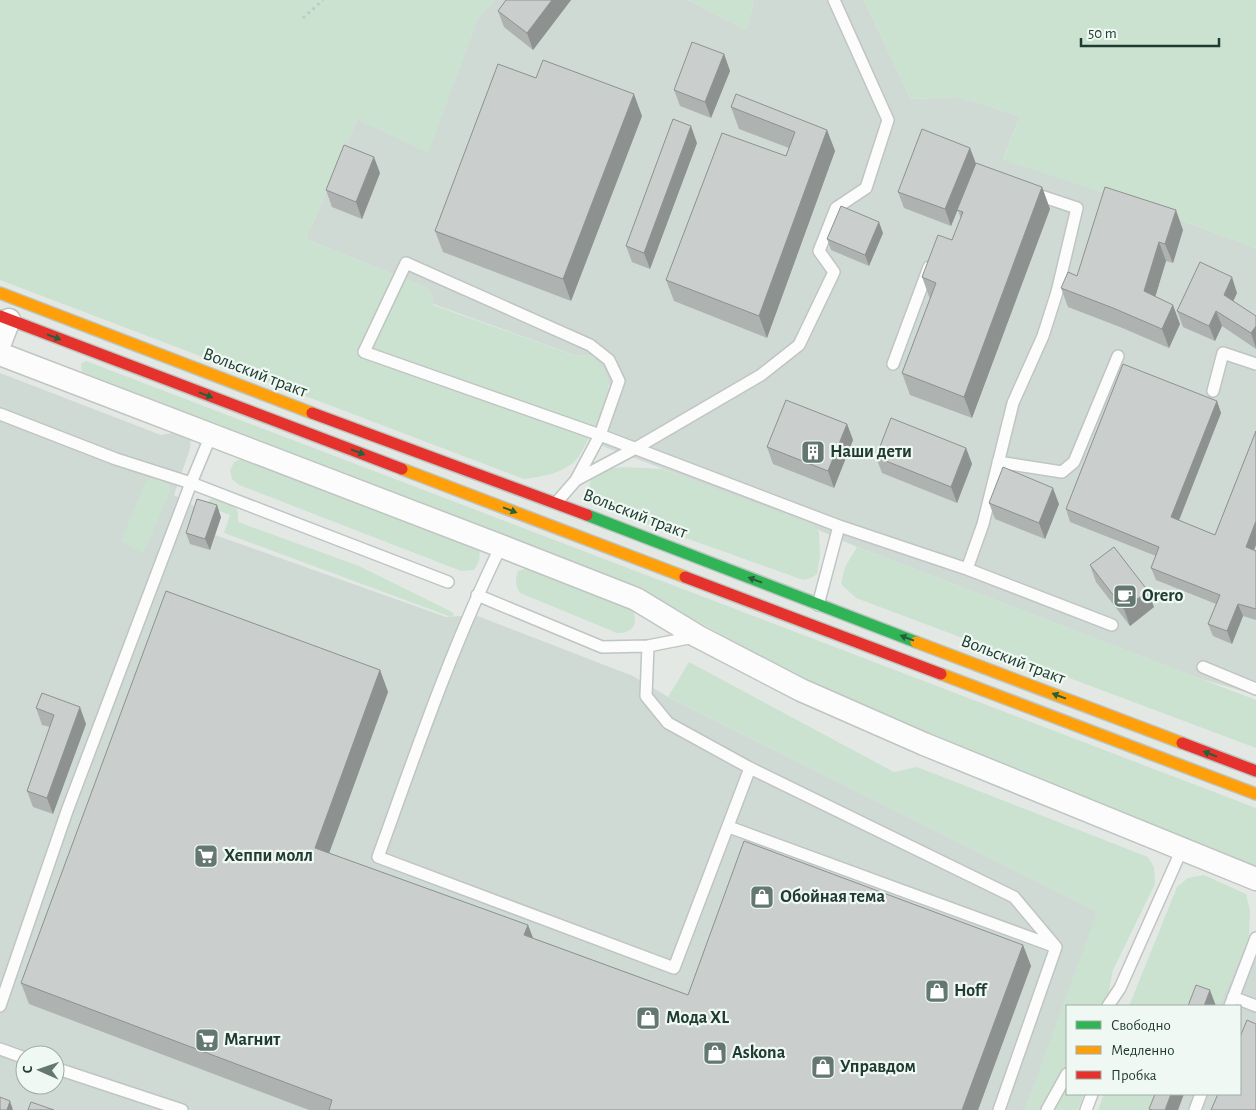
<svg xmlns="http://www.w3.org/2000/svg" width="1256" height="1110" font-family="'Alegreya Sans',sans-serif">
	<rect width="100%" height="100%" fill="#e3e8e5"/>
	<!-- built -->
	<path fill="#d0dad5" fill-rule="evenodd" d="M495,0H688L746,30L754,0H864L911,99L959,97L1020,116L1003,159L1132,202L1256,248V695L1198,678L857,547L814,528L661,468L589,441L609,386L593,356L574,355L433,304L432,296L427,288L306,239L357,119L428,152L478,17Z
		M0,373L161,435L178,432L191,437L190,449L174,495L201,510L221,517L215,535L446,617L475,615L633,676L668,697L1098,912L1025,1110H0ZM25,1055H55V1085H25Z
		M1249,936L1256,939V1110H1160L1165,1094H1240V1006H1197L1199,999L1219,1005Z"/>
	<!-- green -->
	<path fill="#cbe2d0" d="M0,0H495L478,17L428,153L357,119L306,239L427,288L432,296L433,305L573,355L592,356C600,363 609,374 608,386C608,397 583,456 574,462C557,475 544,476 524,479L0,280Z
		M688,0H754L746,30Z
		M864,0H1256V248L1132,202L1003,160L1020,116L959,97L911,99Z
		M86,361L1256,808V866L936,743L832,694L626,583L82,372L81,364Z
		M246,457L479,549C481,557 479,563 474,570L461,571L239,485L232,479L230,470L234,462Z
		M624,467L662,469L814,525L819,532L820,556L817,574L811,578L803,580L599,507C590,498 587,491 591,479L605,469Z
		M151,478L158,479L169,485L171,490L143,553L121,541L146,481Z
		M214,498C231,502 239,502 238,522L359,566L452,612L454,615L451,617L224,533L230,515L206,506L209,500Z
		M857,547L1256,700V748L856,598L841,584L845,567Z
		M531,567L630,606C640,620 635,634 617,633L520,593C515,585 515,580 518,571Z
		M689,662L894,772L917,767L1148,857L1154,867L1155,884L1113,970L1106,1006H1067V1094H1084L1078,1110H1025L1097,912L668,697Z
		M1204,875L1246,894L1250,911L1249,936L1219,1005L1199,999L1197,1006H1129L1177,887L1188,878Z
		M1104,1094H1165L1159,1110H1098Z"/>
	<g fill="none" stroke-linecap="round" stroke-linejoin="round">
		<!-- lane casing -->
		<g stroke="#c0c5c2" stroke-width="14">
			<path id="lane" d="M893,364L929,267
				M1213,391L1223,353L1256,364
				M0,414L116,459L191,483L448,582
				M998,462L1062,472L1074,462L1118,356
				M576,480L600,435L619,381L609,360L590,345L406,263L364,352L600,435L839,526L967,569L1112,625
				M556,503L576,480L636,448L761,375L799,345L834,272L819,251L836,208L866,188L888,120L834,0
				M501,546C452,646 416,752 378,857L674,968L750,768
				M967,569L983,524L1013,403L1043,336L1057,292L1077,208L1032,193
				M477,595L602,647L648,646L694,637
				M818,605L839,526
				M648,646L646,696L668,723L750,768L1014,897L1056,947L999,1110
				M1203,667L1256,689
				M729,827L1056,947
				M1233,997L1256,1006
				M0,1006L67,811L191,483L211,435
				M1108,1006L1120,988L1182,849
				M1230,1006L1256,938
				M0,1049L25,1058
				M55,1068L182,1110
				M1047,1110L1067,1074
				M1086,1110L1092,1094
				M1195,1110L1201,1094"/>
		</g>
		<!-- street casing -->
		<g stroke="#c0c5c2" stroke-width="25">
			<path id="street" d="M0,343L9,320
				M0,354L501,546L636,599L697,636L801,690L924,744L1256,879"/>
		</g>
		<!-- fast casing -->
		<g stroke="#bbc5c1" stroke-width="14">
			<path id="fast" d="M587,515L916,642"/>
		</g>
		<!-- slow casing -->
		<g stroke="#bbc5c1" stroke-width="14">
			<path id="slow" d="M0,293L312,413
				M402,469L685,577
				M916,642L1182,743
				M941,674L1256,794"/>
		</g>
		<!-- jam casing -->
		<g stroke="#bbc5c1" stroke-width="14">
			<path id="jam" d="M0,316L402,469
				M312,413L587,515
				M685,577L941,674
				M1182,743L1256,771"/>
		</g>
		<!-- path -->
		<path stroke="#c0c8c5" stroke-width="3" stroke-dasharray="2.5 4" stroke-linecap="butt" d="M303,18L323,0"/>
		<!-- lane -->
		<use href="#lane" stroke="#fbfcfb" stroke-width="11"/>
		<!-- street -->
		<use href="#street" stroke="#fbfcfb" stroke-width="22"/>
		<!-- fast -->
		<use href="#fast" stroke="#30b455" stroke-width="11"/>
		<!-- slow -->
		<use href="#slow" stroke="#ff9f0a" stroke-width="11"/>
		<!-- jam -->
		<use href="#jam" stroke="#e5322d" stroke-width="11"/>
	</g>
	<!-- wall -->
	<path fill="#aeb2b0" d="M506,0H571L533,50L504,27L498,11Z
		M724,54L730,71L711,118L680,106L674,90Z
		M536,78L642,116L571,301L443,252L435,231Z
		M731,107L827,130L835,151L767,338L674,301L666,280L786,156L789,148L739,129Z
		M697,143L650,269L632,262L626,246Z
		M970,148L976,164L1042,187L1050,209L972,418L910,395L902,373L930,299L922,277L952,240L961,219L958,210L951,226L904,208L898,192Z
		M380,173L362,219L332,207L326,190Z
		M1183,230L1173,263L1166,261L1155,297L1180,324L1169,348L1120,327L1068,307L1061,288L1077,276Z
		M883,233L869,266L831,250L827,239Z
		M1237,293L1233,301L1256,316V349L1222,326L1215,341L1183,327L1177,311Z
		M1217,401L1221,413L1179,521L1215,535L1256,431V545L1254,550L1256,551V620L1243,616L1232,644L1213,636L1208,624L1216,604L1156,580L1151,568L1156,556L1070,522L1066,509Z
		M847,424L853,440L834,488L773,464L767,447Z
		M966,448L972,464L957,503L882,473L876,457Z
		M989,503L1059,504L1045,539L995,519Z
		M221,517L210,550L190,544L186,533Z
		M1090,565L1154,607L1130,626L1096,582Z
		M380,670L388,692L329,853L528,925L533,938L688,995L1023,945L1031,966L978,1110H309L29,1004L21,983Z
		M36,708L86,724L53,814L33,807L27,791L50,727L42,725Z"/>
	<!-- shaded-wall -->
	<path fill="#8d9190" d="M552,0H571L533,50L527,33Z
		M724,54L730,71L711,118L705,102Z
		M634,94L642,116L571,301L563,279Z
		M691,126L697,143L650,269L644,253Z
		M827,130L835,151L767,338L759,316Z
		M970,148L976,164L951,226L945,209Z
		M374,157L380,173L362,219L356,202Z
		M1042,187L1050,209L972,418L964,397Z
		M1176,210L1183,230L1173,263L1165,244Z
		M879,222L883,233L869,266L865,255Z
		M1159,242L1166,261L1151,311L1144,291Z
		M1232,277L1237,293L1229,310L1224,295Z
		M1173,305L1180,324L1169,348L1162,329Z
		M1216,311L1222,326L1215,341L1209,326Z
		M1256,326V348L1251,333Z
		M1217,401L1221,413L1175,530L1171,517Z
		M847,424L853,440L834,488L828,471Z
		M966,448L972,464L957,503L951,487Z
		M1053,488L1059,504L1045,539L1039,523Z
		M217,505L221,517L210,550L205,539Z
		M1256,521V545L1250,560L1246,547Z
		M1148,591L1154,607L1130,626L1124,609Z
		M1238,604L1243,616L1232,644L1227,631Z
		M380,670L388,692L323,870L315,848Z
		M80,707L86,724L53,814L47,798Z
		M528,925L536,946L524,935Z
		M1023,945L1031,966L978,1110H962Z
		M1210,990L1216,1006H1204Z
		M1171,1094H1184L1178,1110H1165Z
		M10,1101L13,1110H7Z"/>
	<!-- building -->
	<path fill="#cacfcd" stroke="#8d9190" d="M506,0H552L527,33L498,11Z
		M692,42L724,54L705,102L674,90Z
		M543,60L634,94L563,279L435,231L498,64L536,78Z
		M736,94L827,130L759,316L666,280L722,133L786,156L795,132L731,107Z
		M673,119L691,126L644,253L626,246Z
		M922,129L970,148L945,209L898,192Z
		M344,145L374,157L356,202L326,190Z
		M976,163L1042,187L964,397L902,373L936,283L922,277L938,235L952,240L963,212L957,210Z
		M1105,187L1176,210L1165,244L1159,242L1144,291L1173,305L1162,329L1113,308L1061,288L1068,272L1077,276Z
		M841,206L879,222L865,255L827,239Z
		M1200,262L1232,277L1224,295L1256,316V326L1251,333L1216,311L1209,326L1177,311Z
		M1123,364L1217,401L1171,517L1215,535L1256,431V521L1246,547L1256,551V609L1238,604L1227,631L1208,624L1220,595L1151,568L1159,547L1066,509Z
		M786,400L847,424L828,471L767,447Z
		M891,418L966,448L951,487L876,457Z
		M1003,467L1053,488L1039,523L989,503Z
		M197,499L217,505L205,539L186,533Z
		M1114,547L1148,591L1124,609L1090,565Z
		M166,591L380,670L315,848L528,925L524,935L688,995L744,841L1023,945L962,1110H329L332,1100L21,983Z
		M42,693L80,707L47,798L27,791L54,715L36,708Z
		M1196,985L1210,990L1204,1006H1188Z
		M1247,1020L1256,1024V1110H1211L1218,1094H1240V1037Z
		M1155,1094H1171L1165,1110H1152L1149,1109Z
		M0,1097L10,1101L7,1110H0Z
		M31,1102L54,1110H28Z"/>
	<!-- one-way arrows -->
	<defs><path id="oneway-solid" d="M-6-.8H1V-3.2L6.5 0L1 3.2V.8H-6Z" transform="scale(1.25)"/></defs>
	<g fill="#25603c">
		<use href="#oneway-solid" transform="translate(54 337) rotate(21)"/>
		<use href="#oneway-solid" transform="translate(206 395) rotate(21)"/>
		<use href="#oneway-solid" transform="translate(358 452) rotate(21)"/>
		<use href="#oneway-solid" transform="translate(510 510) rotate(21)"/>
		<use href="#oneway-solid" transform="translate(755 580) rotate(-159)"/>
		<use href="#oneway-solid" transform="translate(907 638) rotate(-159)"/>
		<use href="#oneway-solid" transform="translate(1059 696) rotate(-159)"/>
		<use href="#oneway-solid" transform="translate(1210 754) rotate(-159)"/>
	</g>
	<!-- icons -->
	<defs>
		<g id="building-square" transform="scale(1.25)"><rect x="-9" y="-9" width="18" height="18" rx="4" fill="#647871" stroke="#f0f8f3"/><path d="M-4-6H4V6H1V3H-1V6H-4ZM-2.5-4.3h1.7v1.8h-1.7ZM.8-4.3h1.7v1.8H.8ZM-2.5-1h1.7V.8h-1.7ZM.8-1h1.7V.8H.8Z" fill="#fff"/></g>
		<g id="cafe-square" transform="scale(1.25)"><rect x="-9" y="-9" width="18" height="18" rx="4" fill="#647871" stroke="#f0f8f3"/><path d="M-5.5-4.5H6V0H3Q3 3.5 0 3.5H-2.5Q-5.5 3.5-5.5 0ZM3-3.2v2h1.7v-2ZM-6 4.5H4V6H-6Z" fill="#fff"/></g>
		<g id="supermarket-square" transform="scale(1.25)"><rect x="-9" y="-9" width="18" height="18" rx="4" fill="#647871" stroke="#f0f8f3"/><path d="M-6-5.5h2.5l.6 2H6L4.5 2H-2.5L-4.4-4H-6ZM-1.5 3.2a1.3 1.3 0 1 0 .1 0ZM3 3.2a1.3 1.3 0 1 0 .1 0Z" fill="#fff"/></g>
		<g id="shop-square" transform="scale(1.25)"><rect x="-9" y="-9" width="18" height="18" rx="4" fill="#647871" stroke="#f0f8f3"/><path d="M-5-2.5h2.3a2.7 3.5 0 0 1 5.4 0H5L5.5 6h-11ZM-1.5-2.5h3a1.5 2.3 0 0 0-3 0Z" fill="#fff"/></g>
	</defs>
	<g fill-rule="evenodd">
		<use href="#building-square" x="813" y="452"/>
		<use href="#cafe-square" x="1125" y="596"/>
		<use href="#supermarket-square" x="206" y="856"/>
		<use href="#shop-square" x="762" y="897"/>
		<use href="#shop-square" x="937" y="991"/>
		<use href="#shop-square" x="648" y="1018"/>
		<use href="#supermarket-square" x="207" y="1040"/>
		<use href="#shop-square" x="715" y="1053"/>
		<use href="#shop-square" x="823" y="1067"/>
	</g>
	<g text-anchor="middle" dominant-baseline="central" stroke-width="4.5" stroke-linejoin="round" paint-order="stroke">
		<!-- street labels -->
		<g font-size="18" fill="#203c32" stroke="#f0f8f3">
			<text transform="translate(255 373) rotate(21)">Вольский тракт</text>
			<text transform="translate(635 514) rotate(21)">Вольский тракт</text>
			<text transform="translate(1013 660) rotate(21)">Вольский тракт</text>
		</g>
		<!-- poi labels -->
		<g font-size="18" font-weight="bold" fill="#203c32" stroke="#f0f8f3" text-anchor="start">
			<text x="830" y="452">Наши дети</text>
			<text x="1142" y="596">Orero</text>
			<text x="224" y="856">Хеппи молл</text>
			<text x="780" y="897">Обойная тема</text>
			<text x="954" y="991">Hoff</text>
			<text x="666" y="1018">Мода XL</text>
			<text x="224" y="1040">Магнит</text>
			<text x="732" y="1053">Askona</text>
			<text x="840" y="1067">Управдом</text>
		</g>
	</g>
	<!-- legend -->
	<rect x="1066" y="1005" width="175" height="90" fill="#f0f8f3" stroke="#9dada6"/>
	<rect x="1076" y="1021" width="25" height="8" fill="#30b455" stroke="#9dada6"/>
	<text x="1111" y="1030" font-size="15" fill="#203c32">Свободно</text>
	<rect x="1076" y="1046" width="25" height="8" fill="#ff9f0a" stroke="#9dada6"/>
	<text x="1111" y="1055" font-size="15" fill="#203c32">Медленно</text>
	<rect x="1076" y="1071" width="25" height="8" fill="#e5322d" stroke="#9dada6"/>
	<text x="1111" y="1080" font-size="15" fill="#203c32">Пробка</text>
	<!-- north arrow -->
	<g transform="translate(40 1070) rotate(272)"><circle r="24" fill="#f0f8f3" stroke="#9dada6"/>
	<path d="M0-4L9 19L0 12L-9 19Z" fill="#647871"/>
	<text y="-8" font-size="14" font-weight="bold" text-anchor="middle" fill="#203c32">С</text>
	</g>
	<!-- scale -->
	<path d="M1081 38v8h138v-8" fill="none" stroke="#203c32" stroke-width="2.5"/>
	<text x="1088" y="38" font-size="15" fill="#203c32" stroke="#f0f8f3" stroke-width="4" paint-order="stroke">50 m</text>
</svg>
